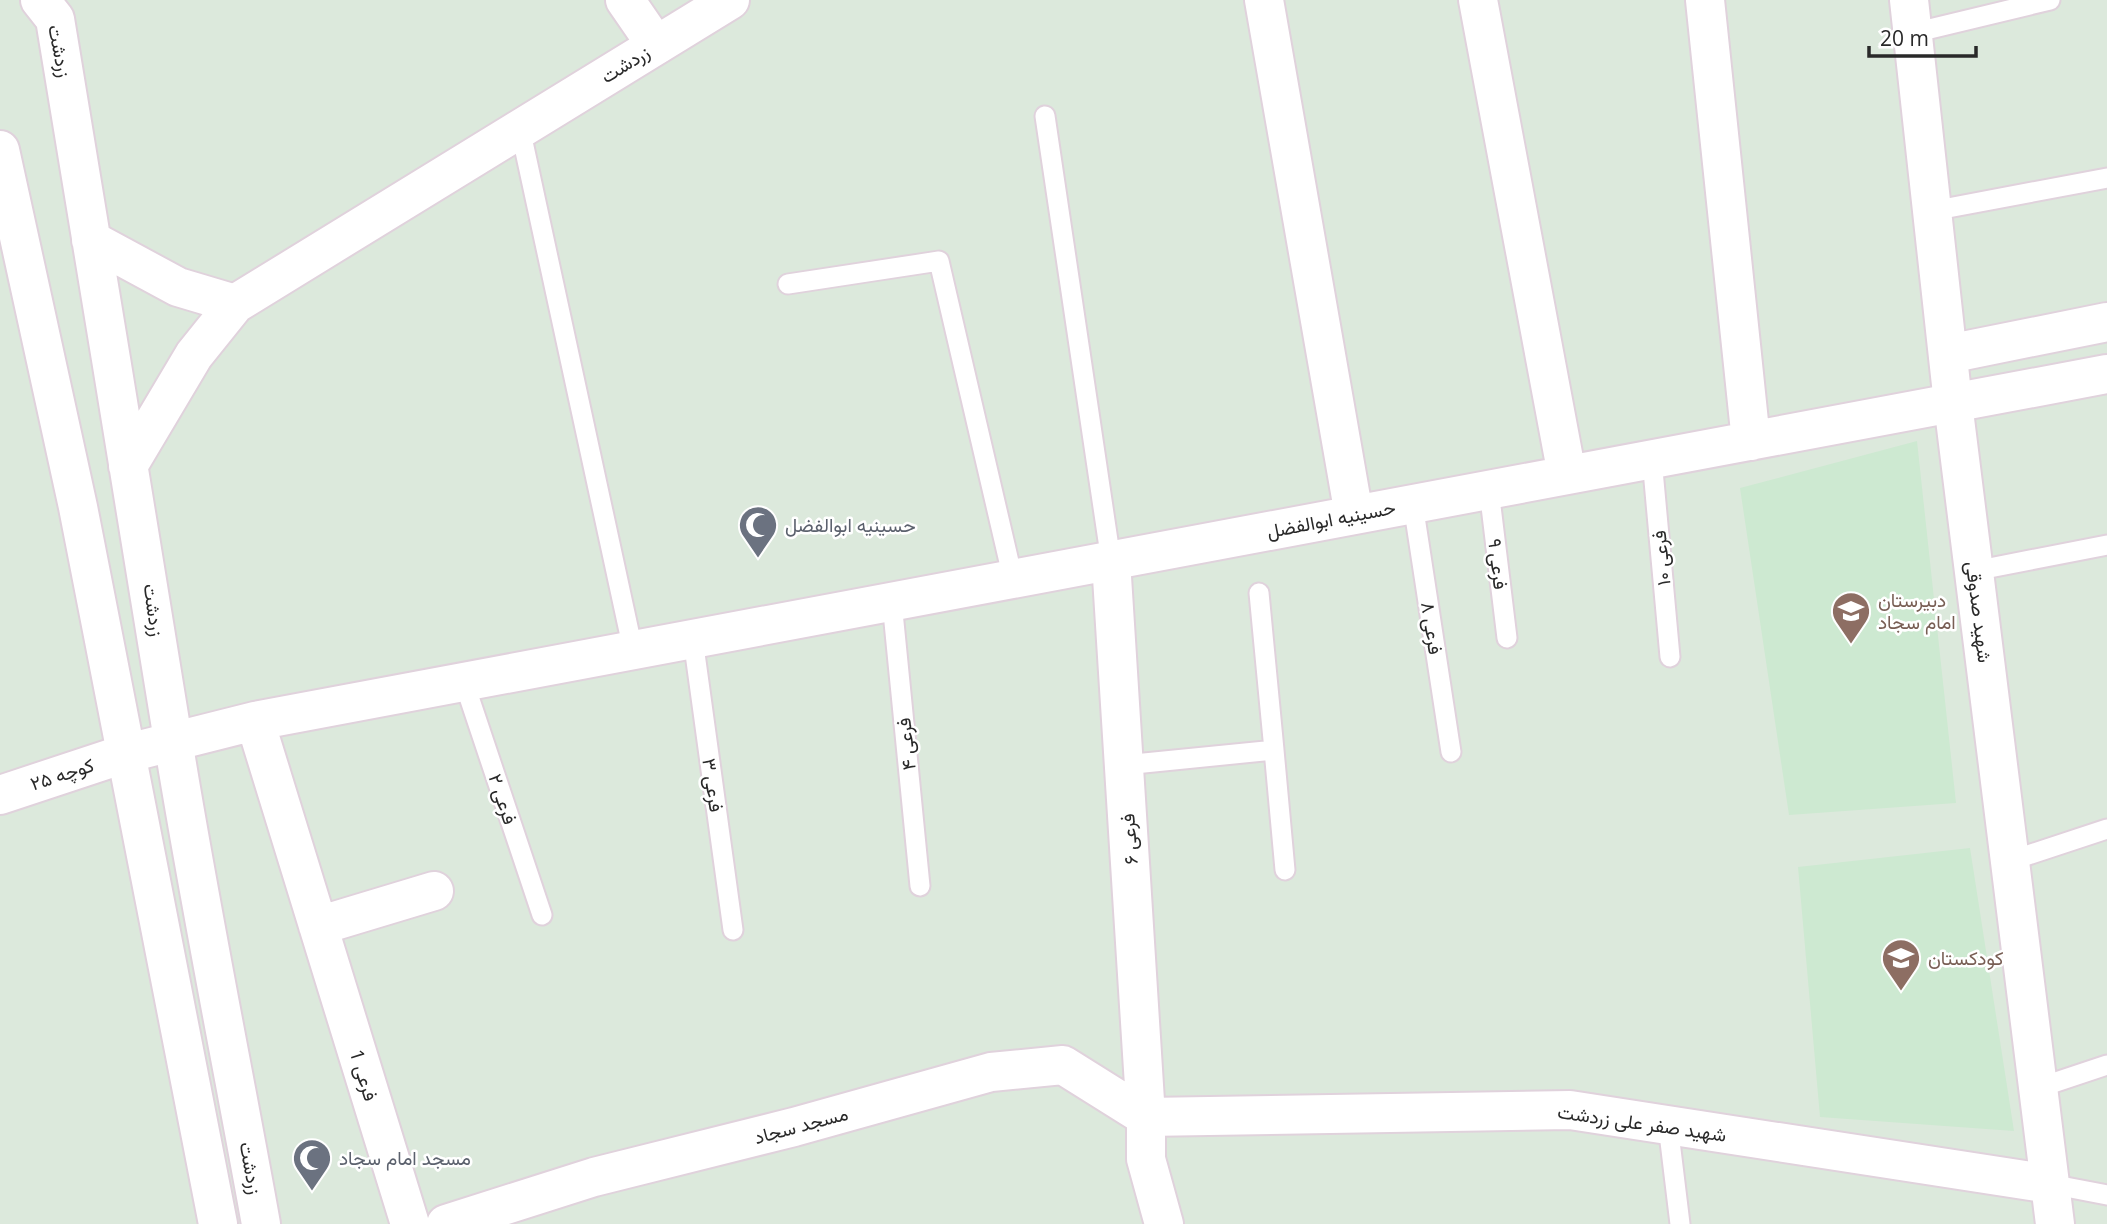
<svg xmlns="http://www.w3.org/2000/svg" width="2107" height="1224" font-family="'Open Sans',Vazirmatn,sans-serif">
	<rect width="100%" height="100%" fill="#dce9dc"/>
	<!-- education -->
	<path fill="#cde9d1" d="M1917,441L1956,803L1789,815L1740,488Z
		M1970,848L2014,1131L1820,1117L1798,867Z"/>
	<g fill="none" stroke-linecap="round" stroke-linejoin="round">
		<!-- service casing -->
		<g stroke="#e0d2dc" stroke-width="23">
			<path id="service" d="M1913,33L2050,0
				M1045,116L1111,561
				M520,128L633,650
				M1932,211L2107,178
				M788,284L939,261L1013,579
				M1652,459L1670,657
				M1489,490L1507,638
				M1413,504L1451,752
				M1974,571L2107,545
				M1259,593L1274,750
				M892,602L920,886
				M693,639L733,930
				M464,682L542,915
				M1124,765L1274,750L1285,870
				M2010,861L2107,829
				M2038,1088L2107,1065
				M1668,1125L1680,1224
				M2050,1184L2107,1195"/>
		</g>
		<!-- minor casing -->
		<g stroke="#e0d2dc" stroke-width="42">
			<path id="minor" d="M625,0L656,45
				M1264,0L1354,515
				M1478,0L1567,475
				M1705,0L1751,441
				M1948,354L2107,322
				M1111,561L1146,1117V1159L1164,1224
				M255,721L410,1224
				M0,795L124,754L255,721L2107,374
				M318,926L434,891
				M1146,1117L1570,1110L2050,1184
				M446,1224L594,1177L794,1127L991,1072L1063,1065L1146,1117"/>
		</g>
		<!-- tertiary casing -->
		<g stroke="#e0d2dc" stroke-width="42">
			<path id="tertiary" d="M40,0L55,19C94,259 135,500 173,740C199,902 232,1063 261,1224
				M1909,0L1953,403L2055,1224
				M0,150L78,507L218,1224
				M91,240L178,287L235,304
				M128,466L194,355L235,304L730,0"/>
		</g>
		<!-- service -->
		<use href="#service" stroke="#fff" stroke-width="19"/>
		<!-- minor -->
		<use href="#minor" stroke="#fff" stroke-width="38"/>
		<!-- tertiary -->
		<use href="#tertiary" stroke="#fff" stroke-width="38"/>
	</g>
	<!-- icons -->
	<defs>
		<g id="mosque-pin" transform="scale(2.0125)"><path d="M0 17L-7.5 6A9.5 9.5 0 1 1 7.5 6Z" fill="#6b7280" stroke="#fff"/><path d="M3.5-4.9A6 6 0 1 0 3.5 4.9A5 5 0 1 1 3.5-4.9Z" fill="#fff"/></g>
		<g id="school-pin" transform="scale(2.0125)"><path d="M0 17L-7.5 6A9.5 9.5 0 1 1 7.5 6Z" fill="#8d6e63" stroke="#fff"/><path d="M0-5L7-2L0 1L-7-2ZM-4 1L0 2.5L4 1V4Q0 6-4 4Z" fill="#fff"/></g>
	</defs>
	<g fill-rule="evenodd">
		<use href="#mosque-pin" x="758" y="525"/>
		<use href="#school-pin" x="1851" y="611"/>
		<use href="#school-pin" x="1901" y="958"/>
		<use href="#mosque-pin" x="312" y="1158"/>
	</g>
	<g text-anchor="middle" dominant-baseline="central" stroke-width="5" stroke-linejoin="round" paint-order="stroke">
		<!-- street labels -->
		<g font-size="19" fill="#292929" stroke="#fff">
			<text transform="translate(60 51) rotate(79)">زردشت</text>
			<text transform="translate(625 64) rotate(-32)">زردشت</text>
			<text transform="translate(1331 519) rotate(-11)">حسینیه ابوالفضل</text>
			<text transform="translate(1661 558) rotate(-95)">فرعی ۱۰</text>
			<text transform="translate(1498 564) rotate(83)">فرعی ۹</text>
			<text transform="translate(154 610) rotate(82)">زردشت</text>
			<text transform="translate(1979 612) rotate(83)">شهید صدوقی</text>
			<text transform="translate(1432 628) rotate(81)">فرعی ۸</text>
			<text transform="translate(906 744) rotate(-96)">فرعی ۴</text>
			<text transform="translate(62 774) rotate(-18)">۲۵ کوچه</text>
			<text transform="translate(713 785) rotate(82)">فرعی ۳</text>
			<text transform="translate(503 799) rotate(72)">فرعی ۲</text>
			<text transform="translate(1129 839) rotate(-94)">فرعی ۶</text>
			<text transform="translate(364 1075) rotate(73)">فرعی 1</text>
			<text transform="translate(1642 1123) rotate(8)">شهید صفر علی زردشت</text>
			<text transform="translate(801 1125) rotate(-15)">مسجد سجاد</text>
			<text transform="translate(251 1168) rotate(80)">زردشت</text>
		</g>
		<!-- worship labels -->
		<g font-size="19" fill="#5b616d" stroke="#fff" text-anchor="start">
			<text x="785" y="525">حسینیه ابوالفضل</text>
			<text x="339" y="1158">مسجد امام سجاد</text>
		</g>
		<!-- education labels -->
		<g font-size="19" fill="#785e54" stroke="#fff" text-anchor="start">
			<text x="1878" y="600">دبیرستان<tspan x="1878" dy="22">امام سجاد</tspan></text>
			<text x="1928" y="958">کودکستان</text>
		</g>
	</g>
	<!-- scale -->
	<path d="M1869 46v10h107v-10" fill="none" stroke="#292929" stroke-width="3.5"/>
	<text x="1880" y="46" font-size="21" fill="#292929" stroke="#ffffff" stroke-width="5" paint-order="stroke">20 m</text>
</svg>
